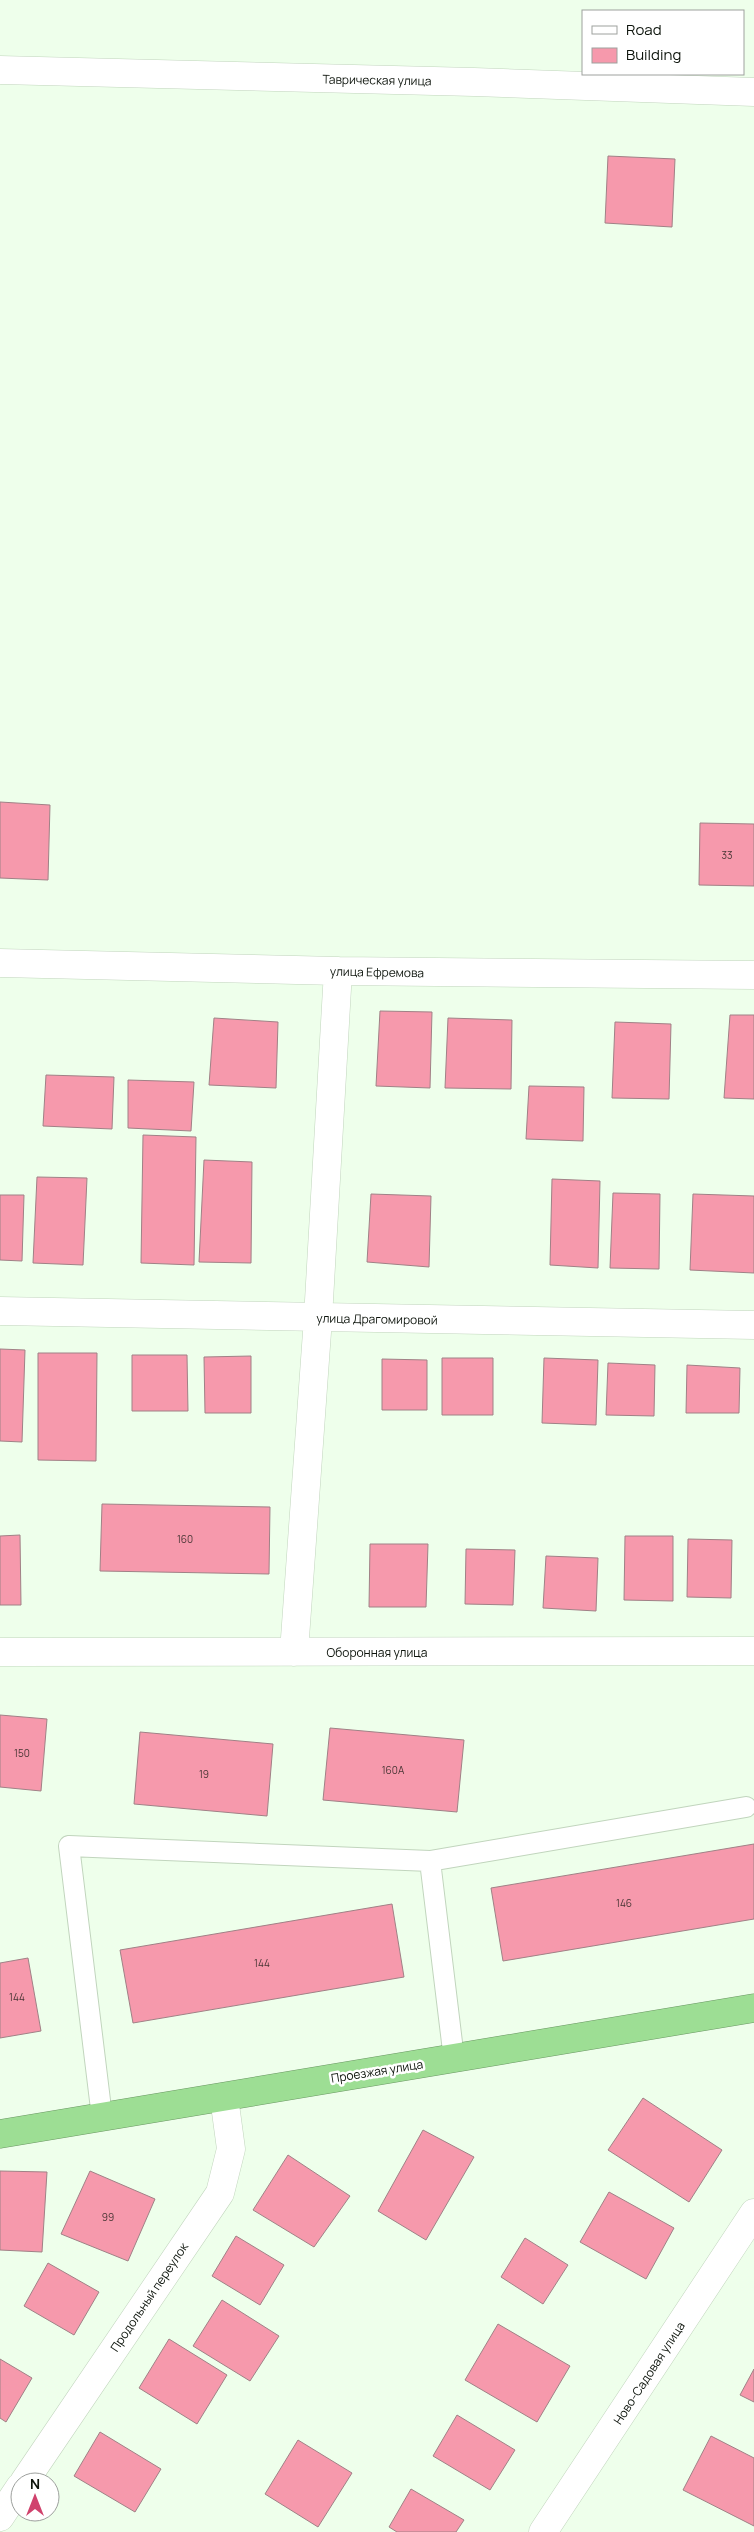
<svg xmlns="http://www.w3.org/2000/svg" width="754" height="2532" font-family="Manrope,sans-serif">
	<rect width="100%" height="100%" fill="#eeffeb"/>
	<!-- building -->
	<path fill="#f699ac" stroke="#a08186" d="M608,156L675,159L672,227L605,223Z
		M0,802L50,805L48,880L0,878Z
		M700,823L754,824V886L699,885Z
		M380,1011L432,1012L430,1088L376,1086Z
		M730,1015H754V1099L724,1098Z
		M214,1018L278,1022L276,1088L209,1085Z
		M448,1018L512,1020L511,1089L445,1088Z
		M615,1022L671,1024L669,1099L612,1098Z
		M46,1075L114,1077L112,1129L43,1126Z
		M128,1080L194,1082L191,1131L128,1128Z
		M529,1086L584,1087L583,1141L526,1139Z
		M143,1135L196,1137L194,1265L141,1263Z
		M204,1160L252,1162L251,1263L199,1262Z
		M37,1177L87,1178L83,1265L33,1263Z
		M552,1179L600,1181L598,1268L550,1265Z
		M613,1193L660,1194L659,1269L610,1268Z
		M371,1194L431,1196L429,1267L367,1262Z
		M693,1194L754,1196V1273L690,1270Z
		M0,1195H24L22,1261L0,1260Z
		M0,1349L25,1350L22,1442L0,1441Z
		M38,1353H97L96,1461L38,1460Z
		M132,1355H187L188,1411H132Z
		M251,1356V1413H205L204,1357Z
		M442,1358H493V1415H442Z
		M544,1358L598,1360L596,1425L542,1423Z
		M382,1359L427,1360V1410H382Z
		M608,1363L655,1365L654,1416L606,1415Z
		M687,1365L740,1368L739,1413H686Z
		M102,1504L270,1507L269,1574L100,1571Z
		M20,1535L21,1605H0V1536Z
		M625,1536H673V1601L624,1600Z
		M688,1539L732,1540L731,1598L687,1597Z
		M370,1544H428L426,1607H369Z
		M466,1549L515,1550L513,1605L465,1604Z
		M546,1556L598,1558L596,1611L543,1608Z
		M0,1715L47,1719L41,1791L0,1787Z
		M330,1728L464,1740L457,1812L323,1800Z
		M140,1732L273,1744L267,1816L134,1804Z
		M754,1844V1919L503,1961L491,1888Z
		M392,1904L404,1977L133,2023L120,1950Z
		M28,1958L41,2031L0,2038V1963Z
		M643,2098L722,2150L689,2202L608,2150Z
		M423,2130L474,2157L426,2240L378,2211Z
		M288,2155L350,2196L314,2247L253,2210Z
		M0,2171L47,2172L42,2252L0,2250Z
		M90,2171L155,2199L128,2261L61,2234Z
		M609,2192L674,2228L646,2279L580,2242Z
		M236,2236L284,2265L260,2305L212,2276Z
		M525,2238L568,2265L543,2304L501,2277Z
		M48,2263L99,2292L74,2335L24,2306Z
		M222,2300L279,2336L250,2381L193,2346Z
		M498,2324L570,2366L537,2422L465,2380Z
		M169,2339L227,2375L197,2424L139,2388Z
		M0,2359L32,2378L6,2422L0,2418Z
		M754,2369V2402L740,2395Z
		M457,2415L515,2450L490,2490L433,2456Z
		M100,2432L161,2469L135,2512L74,2476Z
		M711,2436L754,2458V2526L683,2490Z
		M298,2440L352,2473L318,2527L265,2494Z
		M411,2489L464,2520L456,2532H397L389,2527Z"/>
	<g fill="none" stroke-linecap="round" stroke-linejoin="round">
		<!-- lane casing -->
		<g stroke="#c1d5bd" stroke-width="22">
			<path id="lane" d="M430,1861L454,2059
				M102,2117L69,1846L430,1861L746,1807"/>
		</g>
		<!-- street casing -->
		<g stroke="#c1d5bd" stroke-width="29">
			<path id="street" d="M0,70L474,82L754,92
				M0,963L338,971L754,975
				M0,1311L754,1325
				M0,1652L754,1651
				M294,1652L318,1318L338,971
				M24,2482L220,2193L231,2149L224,2097
				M0,2517L20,2487
				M543,2532L754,2213"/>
		</g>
		<!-- highway casing -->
		<g stroke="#6b9764" stroke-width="29">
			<path id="highway" d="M0,2134L754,2008"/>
		</g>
		<!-- lane -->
		<use href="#lane" stroke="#fff" stroke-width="20"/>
		<!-- street -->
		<use href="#street" stroke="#fff" stroke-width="28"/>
		<!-- highway -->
		<use href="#highway" stroke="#9dde94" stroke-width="28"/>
	</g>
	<g text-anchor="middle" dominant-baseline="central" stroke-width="5" stroke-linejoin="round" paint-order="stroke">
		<!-- number labels -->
		<g font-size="10" fill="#473534">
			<text x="727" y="855">33</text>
			<text x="185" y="1539">160</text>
			<text x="22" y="1753">150</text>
			<text x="393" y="1770">160А</text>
			<text x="204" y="1774">19</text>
			<text x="624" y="1903">146</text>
			<text x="262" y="1963">144</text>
			<text x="17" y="1997">144</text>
			<text x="108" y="2217">99</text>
		</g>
		<!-- street labels -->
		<g font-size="12" fill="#0d140c" stroke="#fff">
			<text transform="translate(377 80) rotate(1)">Таврическая улица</text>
			<text transform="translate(377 972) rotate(1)">улица Ефремова</text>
			<text transform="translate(377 1319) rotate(1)">улица Драгомировой</text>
			<text x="377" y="1652">Оборонная улица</text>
			<text transform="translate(377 2071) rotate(-9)">Проезжая улица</text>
			<text transform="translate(149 2297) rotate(-56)">Продольный переулок</text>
			<text transform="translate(649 2373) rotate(-57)">Ново-Садовая улица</text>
		</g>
	</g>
	<!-- legend -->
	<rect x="582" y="10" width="162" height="65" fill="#ffffff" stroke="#9ea19e"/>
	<rect x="592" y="26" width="25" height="8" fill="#ffffff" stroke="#9ea19e"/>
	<text x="626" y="35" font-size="15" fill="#0d140c">Road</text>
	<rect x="592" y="48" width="25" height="15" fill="#f699ac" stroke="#9ea19e"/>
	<text x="626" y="60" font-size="15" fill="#0d140c">Building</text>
	<!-- north arrow -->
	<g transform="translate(35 2497)"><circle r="24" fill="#ffffff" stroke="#9ea19e"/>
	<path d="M0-4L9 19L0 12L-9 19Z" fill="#d0426d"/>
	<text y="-8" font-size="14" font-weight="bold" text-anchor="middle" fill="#0d140c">N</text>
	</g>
</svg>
